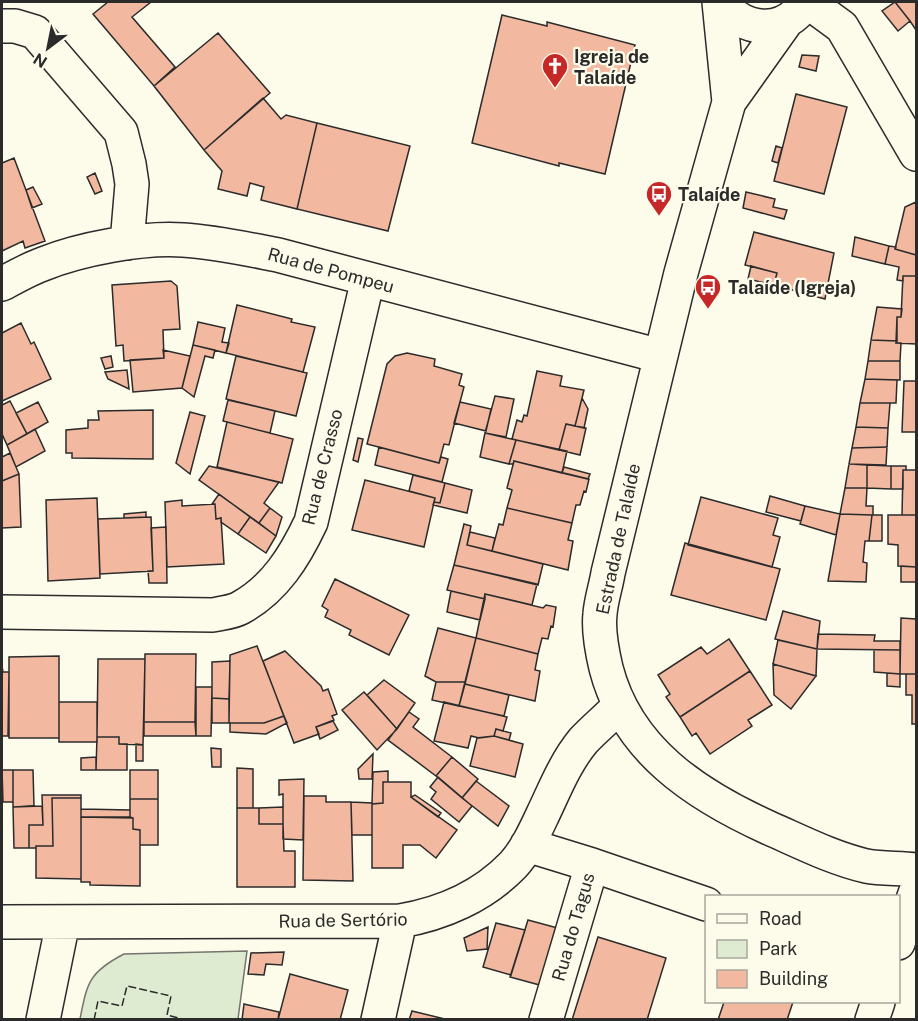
<svg xmlns="http://www.w3.org/2000/svg" width="918" height="1021" font-family="'Public Sans',sans-serif">
	<rect width="100%" height="100%" fill="#fdfbea"/>
	<!-- green -->
	<path fill="#deebd1" stroke="#74746e" stroke-width="1.5" d="M247,951L238,1019H80C87,983 89,972 124,954Z"/>
	<!-- building -->
	<path fill="#f2b8a0" stroke="#2b2b2b" stroke-width="1.5" d="M108,2H151L132,17L175,67L154,86L93,14Z
		M895,2H916V30L910,21Z
		M895,2L910,21L898,31L882,11Z
		M502,15L547,26V22L635,45L605,174L559,163V166L472,143Z
		M218,33L270,93L204,150L154,86Z
		M802,55L819,56L816,71L799,67Z
		M796,94L847,107L824,194L774,181Z
		M263,98L281,119L286,115L317,123L297,209L261,200L264,187L250,183L247,196L218,189L222,171L204,150Z
		M317,123L410,146L388,231L297,209Z
		M776,146L782,148L778,163L772,161Z
		M14,158L45,241L25,248L23,241L2,251V163Z
		M95,173L102,191L95,194L87,177Z
		M33,187L42,204L32,208L26,190Z
		M746,192L775,199L773,207L787,210L784,219L743,208Z
		M916,202V255L895,249L905,207Z
		M754,232L834,253L825,299L774,285L777,273L745,265Z
		M855,237L889,246L885,264L852,256Z
		M889,246L896,247L895,249L916,255V276H903V281L897,280L899,267L885,264Z
		M751,266L777,273L774,285L748,279Z
		M903,276H916V344L896,343L897,317H901Z
		M171,281L177,286L180,329L163,330L164,358L124,361L123,345L116,346L112,285Z
		M237,305L292,319L291,322L315,327L303,372L226,353Z
		M877,307L902,309L901,317H897V341L871,340Z
		M198,322L225,328L222,342L229,343L226,353L193,345Z
		M21,323L31,344L34,342L51,379L2,401V333Z
		M871,340L897,341L896,343H901L900,361H868Z
		M193,345L215,350L213,358L205,356L194,397L182,388Z
		M163,350L190,356L182,388L133,392L130,360L164,358Z
		M407,353L435,359L434,366L462,374L459,385L464,387L460,402L449,445L444,444L439,463L367,444L387,364L395,356Z
		M111,356L113,367L105,369L101,358Z
		M236,356L307,373L296,416L226,399Z
		M868,361H900V380L865,379Z
		M127,370L129,389L108,379L105,372Z
		M537,371L562,376L560,386L584,390L575,426L566,424L559,450L512,439L517,420L522,422L524,415L527,416Z
		M865,379L897,380L896,403H860Z
		M904,381H916V432H902Z
		M495,396L514,399L506,437L485,433Z
		M582,398L588,409L584,428L575,426Z
		M228,400L275,411L270,433L223,421Z
		M10,401L27,434L7,445L2,434V405Z
		M38,402L48,422L27,434L16,413Z
		M460,402L491,409L486,431L454,423Z
		M860,403H890L888,428L856,427Z
		M153,410V459L72,458V453H66V430L88,428V420H99L98,411Z
		M190,412L205,416L190,474L176,463Z
		M227,422L293,439L282,483L217,467Z
		M566,424L586,428L580,455L559,450Z
		M856,427L888,428L887,447L852,448Z
		M35,429L45,451L16,467L7,445Z
		M485,433L516,440L509,464L480,457Z
		M358,438L363,439L358,462L353,460Z
		M516,440L567,451L562,473L514,461L513,464H509Z
		M379,447L439,463L441,457L448,459L442,482L375,465Z
		M887,447L886,465L849,464L852,448Z
		M10,453L19,474L2,481V457Z
		M514,461L589,479L586,492L584,491L580,505H576L572,523L507,508L512,490L507,488Z
		M849,464L867,465V488H845Z
		M867,465L891,466V489L867,488Z
		M209,466L279,482L264,503L270,508L259,523L199,480Z
		M891,466H906V470H903V489H891Z
		M564,467L590,474L588,479L562,473Z
		M903,470H916V515H902Z
		M19,474L21,527L2,528V481Z
		M413,475L445,483L440,503L434,502L435,498L409,491Z
		M365,480L435,498L424,547L352,530Z
		M445,483L472,490L467,513L433,505L434,502L440,503Z
		M845,488H867L866,506H873V515L840,514Z
		M219,494L250,517L238,534L221,522V518L216,519L215,504H212Z
		M770,496L805,506L801,521L766,512Z
		M701,497L778,518L773,535L780,537L772,567L688,545Z
		M97,498L100,578L48,581L46,500Z
		M182,500V506L215,504L216,519L221,518L224,564L167,567L165,502Z
		M805,506L840,514L836,535L800,524Z
		M270,508L282,517L276,536L259,523Z
		M507,508L572,523L568,540L573,541L568,570L492,551L499,524L503,525Z
		M146,512V517L124,518V514Z
		M840,514L872,515L869,541H865L863,562L867,563L866,582L828,581Z
		M872,515H882V541H869Z
		M888,515H916V567L898,566V545L888,544Z
		M151,517L153,571L100,574L98,519Z
		M250,517L276,536L266,553L238,534Z
		M464,524L471,526L467,545L543,564L538,585L454,565Z
		M166,527L167,583H149L148,571H153L151,528Z
		M470,532L495,538L492,551L467,545Z
		M685,543L780,569L766,620L671,595Z
		M454,565L537,584L532,605L485,594V599L447,590Z
		M901,566L916,567V582H901Z
		M335,579L409,615L389,655L349,635L351,630L325,617L328,610L322,606Z
		M451,591L485,599L480,620L447,612Z
		M485,594L543,608L546,605L556,607L553,627L551,626L548,639L542,638L538,654L476,638Z
		M783,611L820,621L817,649L775,639Z
		M901,618L916,619V674H900Z
		M438,628L476,638L465,682H436L425,676Z
		M818,634L875,635L874,641H900V650L817,649Z
		M476,638L538,654L535,670L540,671L535,701L465,684Z
		M729,639L750,671L680,717L666,697L670,694L658,675L701,647L707,654Z
		M778,640L817,649L816,676L773,664Z
		M257,646L284,716L264,723H229L230,655Z
		M874,650H900V674L874,672Z
		M285,651L321,686L323,691L328,689L337,714L332,716L334,720L316,727L319,734L294,743L263,661Z
		M145,654H196L195,722H144Z
		M59,656V738H9V657Z
		M98,659H145L143,745L119,744V737H97Z
		M230,661L229,699L212,698V662Z
		M773,664L816,676L791,709L774,695Z
		M2,666L3,672H9L8,736H2Z
		M750,671L772,705L748,720L752,726L710,754L696,733L692,736L680,717Z
		M887,673L900,674V687L887,686Z
		M906,674H916V724H912V695H906Z
		M384,680L415,703L397,729L367,695Z
		M436,682H465L459,706L432,700Z
		M465,684L509,695L504,716L459,706Z
		M196,687H212L211,736H196Z
		M364,692L397,729L377,750L342,710Z
		M212,698L229,699V723H212Z
		M59,702H97V742H59Z
		M444,702L507,717L503,731L496,729L494,736L479,738L471,736L468,748L434,741Z
		M409,712L419,719L413,727L452,757L436,776L388,740Z
		M284,716L287,723L266,734L230,732V723H264Z
		M333,721L338,730L320,739L316,727Z
		M144,722H195L196,736H144Z
		M496,729L511,733L509,740L494,736Z
		M494,736L523,744L515,777L470,766L477,738Z
		M97,737H119V744H127V770H96Z
		M136,744L143,745V761H136Z
		M211,748L221,749V767H212Z
		M373,754L372,779H359L358,769Z
		M96,757V770H81V758Z
		M452,757L478,779L462,798L436,776Z
		M237,768L253,769V808H237Z
		M2,770H13V802H3Z
		M13,770H33L34,806L13,807Z
		M130,770H158V799H130Z
		M388,771V782H383V803L372,804L373,772Z
		M438,777L472,806L459,822L431,799L436,792L430,787Z
		M304,779L303,840L283,839V794L279,795V780Z
		M476,781L509,806L498,826L462,798Z
		M383,782H411V797L457,830L436,858L420,845H403V868H372V804L383,803Z
		M42,795H81V798H52L53,846H36V848H29V825H43Z
		M415,795L441,813L438,817L411,797Z
		M304,796H326V802H351L353,881L303,880Z
		M52,798H81V879L36,878V846H53Z
		M130,799H158V845H140V830L133,829V818L130,817Z
		M351,802L372,803V835H352Z
		M42,806L43,825H29V848H14L13,807Z
		M283,807V824H259V808Z
		M237,808H259V824H283L284,851H295V887H237Z
		M81,809L130,810V817H81Z
		M81,817L133,818V829L140,830V886L90,885V882H81Z
		M528,920L565,930L547,987L510,977Z
		M496,923L525,930L511,975L483,967Z
		M488,927L487,949L467,951L464,938Z
		M598,937L666,958L647,1020H572Z
		M284,952L282,965L266,964L264,975L248,974L251,953Z
		M290,974L348,990L340,1020H278Z
		M721,1002H793L787,1020H718L724,1002Z
		M244,1004L279,1012L278,1020H242Z
		M412,1011L449,1020H409Z"/>
	<g fill="none" stroke-linecap="round" stroke-linejoin="round">
		<!-- minor casing -->
		<g stroke="#2b2b2b" stroke-width="36">
			<path id="minor" d="M719,2L729,102
				M722,2C738,27 773,36 797,13
				M808,2L842,27L916,154
				M786,22L729,102L681,273L608,573C606,586 601,600 600,614C598,631 602,651 606,668C627,750 696,795 769,828C801,842 832,858 866,866C882,869 900,868 916,870
				M2,26H15L35,32L121,132L129,164L132,184L127,243
				M2,284C15,277 29,269 43,264C80,249 143,237 183,240C215,242 247,249 278,255L660,356
				M2,612L213,615C222,613 233,612 240,608C275,589 295,556 311,522L368,279
				M527,845L592,865L546,1020
				M592,865L706,904
				M2,922L400,921C442,914 483,896 513,865C526,851 535,831 543,814C555,789 565,763 583,741C594,729 608,718 619,706
				M898,943L916,891
				M43,1020L63,922
				M378,1020L400,921
				M872,1020L878,1002"/>
		</g>
		<!-- minor -->
		<use href="#minor" stroke="#fdfbea" stroke-width="33"/>
		<!-- fence -->
		<path stroke="#2b2b2b" stroke-width="1.5" stroke-dasharray="8 3" stroke-linecap="butt" d="M94,1020L98,1001L122,1006L127,986L171,996L167,1015L186,1020"/>
	</g>
	<!-- icons -->
	<defs>
		<g id="church-pin" transform="scale(1.35)"><path d="M0 17L-7.5 6A9.5 9.5 0 1 1 7.5 6Z" fill="#c62828" stroke="#fdfbea"/><path d="M-1.2-6h2.4v3.5h3.3v2.4h-3.3V6h-2.4V-.1h-3.3v-2.4h3.3Z" fill="#fff"/></g>
		<g id="bus-pin" transform="scale(1.35)"><path d="M0 17L-7.5 6A9.5 9.5 0 1 1 7.5 6Z" fill="#c62828" stroke="#fdfbea"/><path d="M-5-6H5V4H4V6H2V4H-2V6H-4V4H-5ZM-3.5-4V0h7V-4ZM-3.5 1.2v1.5H-2V1.2ZM2 1.2v1.5H3.5V1.2Z" fill="#fff"/></g>
	</defs>
	<g fill-rule="evenodd">
		<use href="#church-pin" x="555" y="66"/>
		<use href="#bus-pin" x="659" y="194"/>
		<use href="#bus-pin" x="708" y="287"/>
	</g>
	<g text-anchor="middle" dominant-baseline="central" stroke-width="4.5" stroke-linejoin="round" paint-order="stroke">
		<!-- poi labels -->
		<g font-size="18" font-weight="bold" fill="#2b2b2b" stroke="#fdfbea" text-anchor="start">
			<text x="574" y="56">Igreja de<tspan x="574" dy="21">Talaíde</tspan></text>
			<text x="678" y="194">Talaíde</text>
			<text x="728" y="287">Talaíde (Igreja)</text>
		</g>
		<!-- street labels -->
		<g font-size="18" fill="#2b2b2b" stroke="#fdfbea">
			<text transform="translate(331 270) rotate(15)">Rua de Pompeu</text>
			<text transform="translate(322 467) rotate(-76)">Rua de Crasso</text>
			<text transform="translate(618 539) rotate(-78)">Estrada de Talaíde</text>
			<text transform="translate(343 920) rotate(-1)">Rua de Sertório</text>
			<text transform="translate(573 927) rotate(-74)">Rua do Tagus</text>
		</g>
	</g>
	<!-- border -->
	<rect width="918" height="1021" fill="none" stroke="#2b2b2b" stroke-width="6"/>
	<!-- legend -->
	<rect x="705" y="895" width="195" height="108" fill="#fdfbea" stroke="#a9a89e" stroke-width="1.5"/>
	<rect x="717" y="914" width="30" height="9" fill="#fdfbea" stroke="#a9a89e" stroke-width="1.5"/>
	<text x="759" y="925" font-size="18" fill="#2b2b2b">Road</text>
	<rect x="717" y="940" width="30" height="18" fill="#deebd1" stroke="#a9a89e" stroke-width="1.5"/>
	<text x="759" y="955" font-size="18" fill="#2b2b2b">Park</text>
	<rect x="717" y="970" width="30" height="18" fill="#f2b8a0" stroke="#a9a89e" stroke-width="1.5"/>
	<text x="759" y="985" font-size="18" fill="#2b2b2b">Building</text>
	<!-- north arrow -->
	<g transform="translate(48 48) rotate(212)" stroke="#fdfbea" stroke-width="4.5" paint-order="stroke">
	<path d="M0-4.5L10 22L0 15L-10 22Z" fill="#2b2b2b"/>
	<text y="-9" font-size="16" font-weight="bold" text-anchor="middle" fill="#2b2b2b">N</text>
	</g>
</svg>
